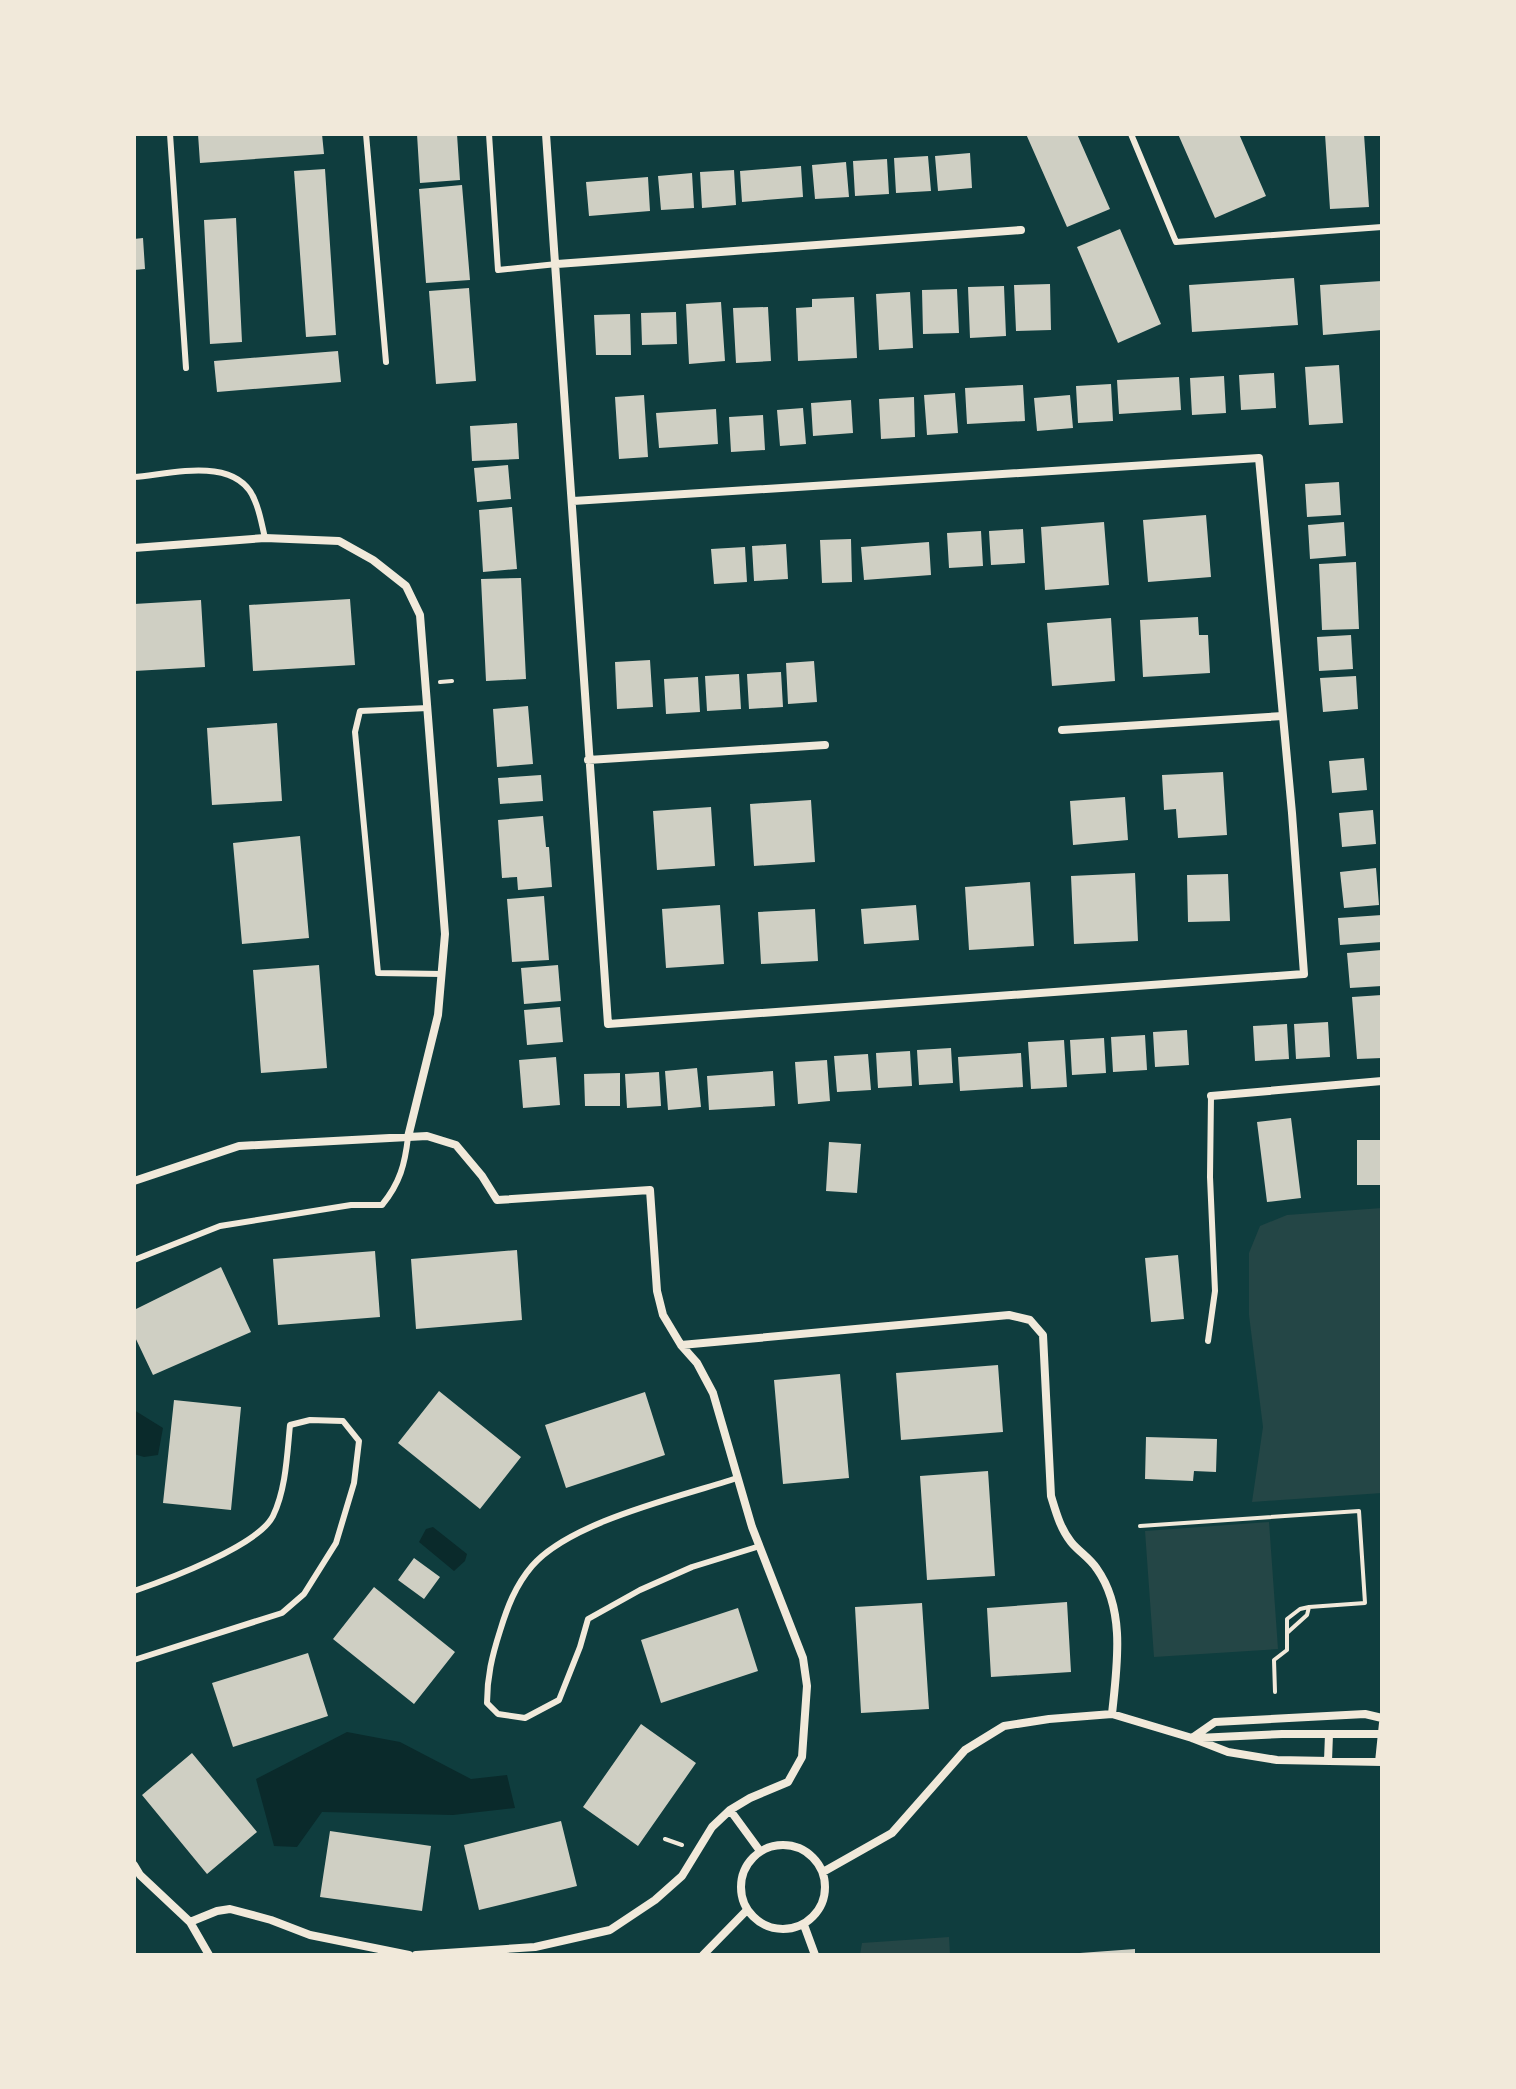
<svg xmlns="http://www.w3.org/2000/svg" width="1516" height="2089" font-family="Barlow,sans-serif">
	<rect width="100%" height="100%" fill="#0f3d3e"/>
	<!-- green -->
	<path fill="#244646" d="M1382,1208V1493L1252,1502L1263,1427L1249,1315V1253L1260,1226L1287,1215Z
		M1269,1522L1278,1649L1154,1657L1145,1531Z
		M949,1937L950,1955H860L862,1943Z"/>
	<!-- water -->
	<path fill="#0a2a2b" d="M134,1410L163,1428L158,1455L144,1457L134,1454Z
		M433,1527L467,1554L465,1561L454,1571L419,1542L426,1529Z
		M347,1732L400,1742L471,1779L507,1775L515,1808L453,1815L322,1812L297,1847L274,1846L256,1779Z"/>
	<!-- building -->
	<path fill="#cfcfc3" d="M198,134H322L324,154L200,163Z
		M417,134H457L460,180L420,183Z
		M1026,134H1077L1110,209L1067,227Z
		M1178,134H1239L1266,196L1215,218Z
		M1325,134H1364L1369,207L1330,209Z
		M970,153L972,188L938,191L935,156Z
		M928,156L931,191L896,193L894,158Z
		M887,159L889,194L855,196L853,161Z
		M846,162L849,197L815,199L812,165Z
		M801,166L803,197L742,202L740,171Z
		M325,169L336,335L306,337L294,171Z
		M734,170L736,205L702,208L700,172Z
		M692,173L694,208L661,210L658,176Z
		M648,177L650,211L589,216L586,182Z
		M462,185L470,280L426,283L419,189Z
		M236,218L242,342L210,344L204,220Z
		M1120,229L1161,324L1118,343L1077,247Z
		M143,238L145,269L134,270V239Z
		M1294,278L1298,325L1192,332L1189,285Z
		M1382,281V330L1323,335L1320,285Z
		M1050,284L1051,330L1016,331L1014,285Z
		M1004,286L1006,336L970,338L968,287Z
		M469,288L476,381L436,384L429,291Z
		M957,289L959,333L923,334L922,290Z
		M910,292L913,348L879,350L876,294Z
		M854,297L857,358L798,361L796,308L812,307V299Z
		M721,302L725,361L689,364L686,304Z
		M768,307L771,361L736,363L733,308Z
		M676,312L677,344L642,345L641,313Z
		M630,314L631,355H596L594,315Z
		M338,351L341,382L217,392L214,361Z
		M1339,365L1343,423L1309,425L1305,367Z
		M1274,373L1276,408L1241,410L1239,375Z
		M1224,376L1226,413L1192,415L1190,378Z
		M1179,377L1181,410L1119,414L1117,380Z
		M1111,384L1113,421L1078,423L1076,386Z
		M1023,385L1025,421L967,424L965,388Z
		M955,393L958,433L927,435L924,395Z
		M644,395L648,457L619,459L615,397Z
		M1070,395L1073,428L1037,431L1034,398Z
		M914,397L915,437L881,439L879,399Z
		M851,400L853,433L813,436L811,403Z
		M803,408L806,444L780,446L777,410Z
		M716,409L718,444L659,448L656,413Z
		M763,415L765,450L731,452L729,417Z
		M517,423L519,459L472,461L470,426Z
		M508,465L511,499L477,502L474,468Z
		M1339,482L1341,515L1307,517L1305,484Z
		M512,507L517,569L483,572L479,510Z
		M1206,515L1211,577L1148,582L1143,520Z
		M1104,522L1109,585L1045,590L1041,527Z
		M1344,522L1346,556L1310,559L1308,525Z
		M1023,529L1025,563L991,565L989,531Z
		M981,531L983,566L949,568L947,533Z
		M851,539L852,582L822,583L820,540Z
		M929,542L931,575L864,580L861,547Z
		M786,544L788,579L754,581L752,546Z
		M745,547L747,582L714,584L711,549Z
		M1356,562L1359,629L1322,630L1319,564Z
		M521,578L526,679L486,681L481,579Z
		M350,599L355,665L253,671L249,605Z
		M201,600L205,667L134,671V604Z
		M1198,617L1199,635H1208L1210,673L1143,677L1140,620Z
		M1111,618L1115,681L1052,686L1047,623Z
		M1351,635L1353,669L1319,671L1317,637Z
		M650,660L653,707L617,709L615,662Z
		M814,661L817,702L788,704L786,663Z
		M781,672L783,707L749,709L747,674Z
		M739,674L741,709L707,711L705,676Z
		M1356,676L1358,709L1323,712L1320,678Z
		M698,677L700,712L666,714L664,679Z
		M528,706L533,764L497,767L493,709Z
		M277,723L282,801L212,805L207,728Z
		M1364,758L1367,790L1332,793L1329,761Z
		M1223,772L1227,835L1178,838L1176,809L1164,810L1162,775Z
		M541,775L543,801L500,804L498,778Z
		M1125,797L1128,840L1073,845L1070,801Z
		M811,800L815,862L754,866L750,804Z
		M711,807L715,866L657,870L653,811Z
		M1373,810L1376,844L1342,847L1339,813Z
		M543,816L546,847H549L552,887L518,890L517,877L502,878L498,820Z
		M300,836L309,938L242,944L233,843Z
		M1376,868L1379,905L1344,908L1340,872Z
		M1135,873L1138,941L1074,944L1071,876Z
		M1228,874L1230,921L1188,922L1187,875Z
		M1030,882L1034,946L969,950L965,887Z
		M544,896L549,960L512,962L507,899Z
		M720,905L724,964L666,968L662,909Z
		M916,905L919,940L864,944L861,909Z
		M815,909L818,961L761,964L758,912Z
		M1382,915V942L1340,945L1338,918Z
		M1382,950V986L1350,988L1347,953Z
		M319,965L327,1068L261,1073L253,970Z
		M558,965L561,1001L524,1004L521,968Z
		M1382,995V1058L1357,1059L1352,997Z
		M560,1007L563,1042L527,1045L524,1010Z
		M1328,1022L1330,1057L1296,1059L1294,1024Z
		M1287,1024L1289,1059L1255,1061L1253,1026Z
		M1187,1030L1189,1065L1155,1067L1153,1032Z
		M1145,1035L1147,1070L1113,1072L1111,1037Z
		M1104,1038L1106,1073L1072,1075L1070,1040Z
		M1064,1040L1067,1087L1031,1089L1028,1042Z
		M951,1048L953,1083L919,1085L917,1050Z
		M910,1051L912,1086L878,1088L876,1053Z
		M1021,1053L1023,1087L960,1091L958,1057Z
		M868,1054L871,1090L837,1092L834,1056Z
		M556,1057L560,1105L523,1108L519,1060Z
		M827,1060L830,1101L798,1104L795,1062Z
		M697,1068L701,1107L668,1110L665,1071Z
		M773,1071L775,1106L709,1110L707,1076Z
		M659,1072L661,1106L627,1108L625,1074Z
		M620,1073V1106H585L584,1074Z
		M1291,1118L1301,1198L1267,1202L1257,1122Z
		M1357,1140H1382V1185H1357Z
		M829,1142L861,1144L857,1193L826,1191Z
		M517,1250L522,1320L416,1329L411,1259Z
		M375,1251L380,1317L278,1325L273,1259Z
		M1178,1255L1184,1319L1151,1322L1145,1258Z
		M221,1267L251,1332L153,1375L134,1335V1310Z
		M998,1365L1003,1432L901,1440L896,1373Z
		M840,1374L849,1478L783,1484L774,1380Z
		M439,1391L521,1457L480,1509L398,1443Z
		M645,1392L665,1455L566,1488L545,1425Z
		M174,1400L241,1407L231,1510L163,1503Z
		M1146,1437L1217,1439L1216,1472L1194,1471L1193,1481L1145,1479Z
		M988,1471L995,1576L927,1580L920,1476Z
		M414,1558L440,1577L424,1599L398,1580Z
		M374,1587L455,1652L414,1704L333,1639Z
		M1067,1602L1071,1672L991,1677L987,1608Z
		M922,1603L929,1709L861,1713L855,1607Z
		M738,1608L758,1671L661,1703L641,1640Z
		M308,1653L328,1716L233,1747L212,1683Z
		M641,1724L696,1763L638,1846L583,1807Z
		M192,1753L257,1832L207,1874L142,1795Z
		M561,1821L577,1886L479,1910L464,1845Z
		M330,1831L431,1846L422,1911L320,1897Z
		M1135,1949V1955H1080V1953Z"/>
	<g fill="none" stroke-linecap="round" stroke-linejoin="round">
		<!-- path -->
		<path stroke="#f1e9da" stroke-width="4" d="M440,682L452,681
			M1140,1526L1359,1511L1365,1603L1309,1607L1307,1615L1287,1633V1619L1300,1609L1309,1607
			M1275,1692L1274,1660L1287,1650V1633
			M665,1839L682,1845"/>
		<!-- service -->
		<path stroke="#f1e9da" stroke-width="6" d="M170,134L186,368
			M366,134L386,362
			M489,134L498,270L557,264
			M1131,134L1176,242L1382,227
			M134,477C172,474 238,455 255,501C260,512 262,526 265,538
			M428,708L360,711L355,732L378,973L442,974
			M134,1260L220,1226L351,1205H382C400,1183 405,1164 408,1137
			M1208,1341L1215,1291L1210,1177L1211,1096
			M737,1478C680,1497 571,1521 532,1566C515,1586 507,1608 500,1631C492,1656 487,1677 487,1703L498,1714L525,1718L559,1700L580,1647L588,1619L640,1590L692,1567L760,1546
			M134,1591C166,1580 258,1546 273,1516C286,1489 287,1455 290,1425L310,1420L343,1421L359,1441L354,1483L336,1543L304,1594L282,1613L134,1660
			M1378,1762L1382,1723"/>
		<!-- minor -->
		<path stroke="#f1e9da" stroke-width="8" d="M546,134L608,1024L1304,974L1292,813L1259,458L573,501
			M557,264L1021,230
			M134,548L265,538L339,541L373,560L406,586L420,615L445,934L438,1015L408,1137
			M1062,730L1283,716
			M588,760L825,745
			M1211,1096L1382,1081
			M134,1181L239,1146L427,1136L456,1145L482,1176L497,1200L650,1190L657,1291L663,1315L681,1345L697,1363L713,1393L752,1527L803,1658L807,1686L802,1757L788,1782L750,1798L730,1810L712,1827L682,1876L655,1900L610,1930L535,1947L416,1955
			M681,1345L1009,1315L1030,1320L1043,1335L1051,1496C1056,1512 1060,1528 1071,1542C1078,1551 1090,1558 1097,1569C1126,1610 1117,1666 1112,1714
			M1192,1738L1215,1722L1365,1714L1382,1718
			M1197,1738L1282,1734H1382
			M1328,1761L1329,1734
			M730,1810L760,1851
			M741 1887a42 42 0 1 1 84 0a42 42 0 1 1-84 0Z
			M134,1865L140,1875L190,1922L217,1911L230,1909L271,1920L310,1935L409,1955
			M823,1872L892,1833L965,1750L1004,1726L1049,1719L1112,1714L1192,1738L1228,1752L1277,1760L1382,1762
			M190,1922L209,1955
			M804,1925L815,1955
			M703,1955L747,1910"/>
	</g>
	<!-- border -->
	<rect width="1516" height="2089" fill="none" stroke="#f1e9da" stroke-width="272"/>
</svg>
